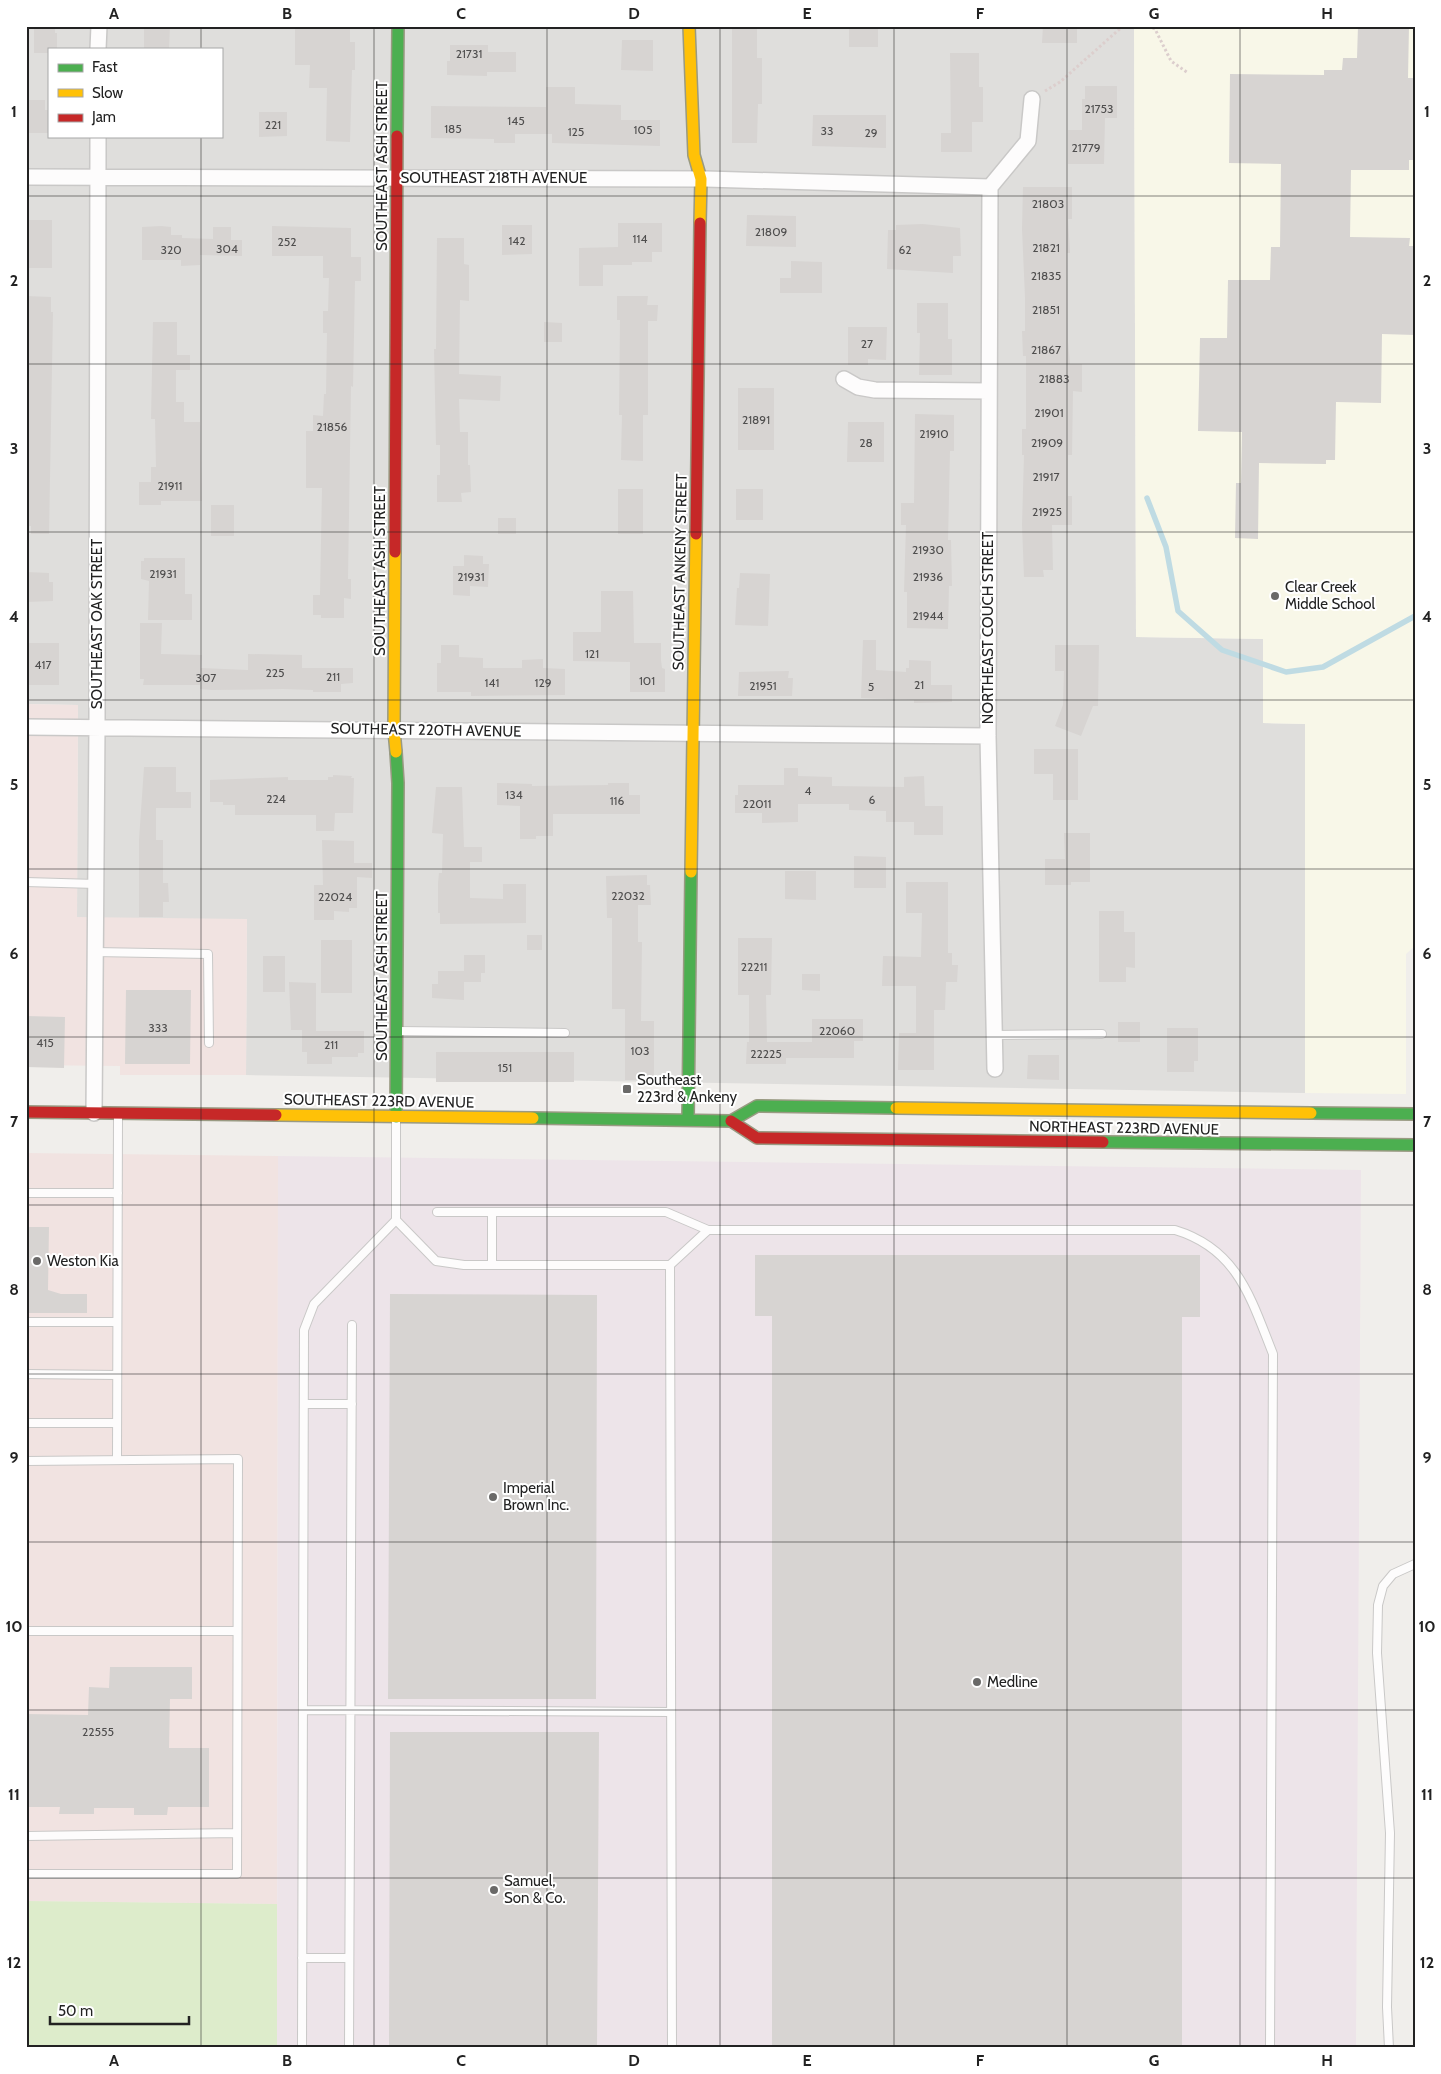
<svg xmlns="http://www.w3.org/2000/svg" width="1441" height="2074" font-family="Cabin,sans-serif">
	<rect width="100%" height="100%" fill="#f0eeeb"/>
	<!-- residential -->
	<path fill="#dfdedc" fill-rule="evenodd" d="M26,26H1134L1136,637L1263,639V723L1305,724V1093L246,1075L247,920L77,918L78,705L26,704ZM49,49H221V136H49Z"/>
	<!-- commercial -->
	<path fill="#f1e3e1" d="M26,704L78,705L77,917L247,919L246,1075H120V1066L26,1065Z
		M26,1153L278,1156L277,1904L26,1901Z"/>
	<!-- industrial -->
	<path fill="#ede4e9" d="M278,1156L1361,1170L1356,2048H277Z"/>
	<!-- education -->
	<path fill="#f8f7e8" d="M1134,26H1415V946L1406,954V1094L1305,1093V724L1263,723V639L1136,637Z"/>
	<!-- grass -->
	<path fill="#ddeccb" d="M26,1901L277,1904V2048H26Z"/>
	<g fill="none" stroke-linecap="round" stroke-linejoin="round">
		<!-- stream -->
		<path stroke="#bfdbe3" stroke-width="5.5" d="M1147,498L1166,547L1178,611L1222,650L1286,672L1323,667L1415,616"/>
	</g>
	<!-- building -->
	<path fill="#d7d4d2" d="M34,26H55V33H57V49H49V53H34Z
		M144,26H170L169,49H144Z
		M295,26H350V42H355V70H352L350,142L326,141L327,88H309L310,65H295Z
		M732,26H757V58H762V104H758L757,143H732Z
		M849,26H878V47H849Z
		M1043,26H1077V43H1042Z
		M1358,26H1409L1408,78H1415V160H1409V170H1351L1350,237L1410,238L1409,246H1415V335L1382,334L1381,403L1336,402L1335,460H1326V464L1259,463L1258,539L1235,538L1236,483H1241L1242,432L1198,431L1200,338H1227L1228,280H1270L1271,247H1280L1281,164L1229,163L1230,74L1324,75V70H1342L1343,58H1357Z
		M622,40H653V71L621,70Z
		M450,45H488V52H516V72H487V76L447,75V61H450Z
		M950,53H979V87H983V122H972V152H941V133H951Z
		M1085,86H1117V118H1105L1104,164H1068V130H1082V99H1085Z
		M546,87H575V104L621,105V120H660V146L552,143V134H515V143H494V139L431,138V106L546,107Z
		M27,100H45V110H49V133H27Z
		M259,112H287V136L259,137Z
		M813,115H886V148L812,146Z
		M1023,187H1072V219H1068L1070,253H1067L1068,342L1070,364H1082V392L1073,391L1072,455H1068V496H1072V525H1052L1053,570H1043L1044,577H1024L1022,525L1024,455H1022V429H1026V356H1023L1022,331H1025V297L1022,229Z
		M747,215L796,216V247L746,246Z
		M28,220H52V268H26Z
		M618,223H662V252H652V262H632V265H603V286H579V248L618,247Z
		M923,224L960,228L961,256H953V273L887,269L888,230H896V225Z
		M502,225H532V254L502,255Z
		M161,226L171,227V235H182V238L213,239V227H231V240H242V256L200,255V265L181,266V260H142V227Z
		M272,226L351,228V257H361V281H355L353,387L351,386L348,579H351V599L344,598V618H321V615H313V595H320L322,488H306V431H313V415L323,416L324,394H326L327,333H323V311H328L329,278H323V256H272Z
		M437,238H464V264L469,265V301L460,300L459,374L501,376L500,401L459,399L460,432H468V465H470L471,492L461,493L462,502H437V475H440V445H436L434,349H436Z
		M791,261L822,262V293H780V278H791Z
		M26,296L51,297V312H53L49,534H31V526H26Z
		M617,296H648L647,305H658L657,321H648V415H643V461L621,460L622,415H619L620,320H617Z
		M917,303H948V339H952V375H919L920,333H917Z
		M153,322H177V355H190V370H176V402H184V422H200L202,501H161V505H139V482H151V467H156L155,419H151Z
		M544,322L562,323V342H544Z
		M848,327H887L886,360L868,359V365H848Z
		M738,388H774V450H738Z
		M915,414L954,415V451H950L948,540H951L952,586H949L948,629L907,628V592H904L906,525H901V503H914Z
		M848,422H884V462H847Z
		M618,489H643V534H618Z
		M736,489H763V520H736Z
		M211,505H234V536H211Z
		M498,518H516V534H498Z
		M464,555L483,556V564H489L488,587L470,586V596L453,595V566H464Z
		M144,558H185V594H192V620H148L149,581L141,579V561H144Z
		M26,572L49,573V582H53V601L26,602Z
		M740,573L770,574L768,626L735,625L737,588H739Z
		M601,591H633L634,643H661V660L662,668L665,669V692H630V662L573,661V632H601Z
		M140,623H162L161,654L202,655L201,668L248,670V654L302,655V668H353V683L341,684V692H313V690L283,689L212,690L200,689V685H143L144,679H140Z
		M863,640H876V670L906,672V668H909V660L931,661V685H952V702L914,703V700L861,698Z
		M26,643H59V685H26Z
		M441,645H459V657L483,658V668H522V660L543,659V668L565,669V695L471,696V692H437V663H441Z
		M1055,645H1099L1098,706H1093L1081,736L1055,726L1063,705L1064,671H1055Z
		M789,671L788,678H793L792,696H738L739,672Z
		M1034,749H1078V800H1053V774H1034Z
		M144,767H176V792H191V808H156V840H163V883H168L169,902H163V917H139V840Z
		M784,768H798V776L832,777V786L904,787V777L924,776L925,806H943V835H914V822H886V811L849,810V804H798V822L762,823V813H735V795H738V785H784Z
		M333,775L352,776L351,778H354L353,813H335L334,831H316V815H235V805H223V802H210V780L288,777V780H328V777H333Z
		M497,783L532,784V786L608,785V783H629V795H640V814H553V836H536V839H520V806L497,805Z
		M436,787H462L464,847H482V862H470V898L503,899V884H526V923L440,924V913H438V883L439,873H442L443,834L432,833Z
		M1064,833H1090V882H1071V885H1045V859H1065Z
		M322,840L354,841V863H372V878L357,877V908H349V912L334,911V920H314V885H323Z
		M854,856L886,857V888H854Z
		M785,871H816V900L785,899Z
		M647,875V885H650L651,905H638V942H642L641,1021H654V1080H625V1009H612V918H607L606,876Z
		M906,882H948V953H952V965H958L957,982H946L945,1010H934V1070H898L899,1033H916V986H882L883,956L921,957L922,913H906Z
		M1099,911H1124V932H1135V968L1126,967V982H1099Z
		M527,935H542V950H527Z
		M738,938H772L771,995H766L767,1042H812V1019H863V1041H854V1058H786V1064H746L747,1042H749V995H738Z
		M321,940H352V993H321Z
		M464,955H485V973H481V982H464V1000L432,998V984H438V971H464Z
		M263,956H285V992H263Z
		M802,974H820V991L802,990Z
		M289,982L316,983V1031H364V1053H358V1057H332V1064H307V1052H302V1030H291Z
		M126,990H191L190,1064H125Z
		M26,1016L65,1017L64,1068L26,1067Z
		M1118,1022H1140V1042H1118Z
		M1167,1028H1198V1061H1194V1072H1167Z
		M436,1052H574V1082H436Z
		M1028,1055H1059V1080L1027,1079Z
		M26,1227H49L48,1290L61,1294H87V1313H26Z
		M755,1255H1200V1317H1182V2048H772V1316H755Z
		M390,1294L597,1295L596,1699H388Z
		M110,1667H192V1699H170L169,1748H209V1807H168L167,1815H134V1808H94V1814H59L60,1807H26V1714L88,1715L89,1687L109,1688Z
		M390,1732H599L597,2048H389Z"/>
	<g fill="none" stroke-linecap="round" stroke-linejoin="round">
		<!-- lane casing -->
		<g stroke="#c9c8c7" stroke-width="10">
			<path id="lane" d="M26,882L96,884
				M95,952L208,954L209,1043
				M398,1031L565,1033
				M994,1035L1102,1034
				M26,1193H118
				M437,1212H666L708,1230
				M492,1212V1265
				M396,1220L436,1261L464,1265H670L708,1230H1175C1238,1249 1251,1299 1273,1354L1270,2048
				M670,1265L672,2048
				M26,1322H117
				M26,1374L117,1375
				M304,1404H352
				M26,1423H117
				M117,1459L118,1115
				M26,1461L238,1459L237,1874H26
				M26,1631H237
				M303,1710L671,1712
				M26,1836L237,1833
				M302,1958H349
				M302,2048L304,1330L314,1304L396,1220V1120
				M349,2048L352,1325
				M1389,2048L1387,2007L1390,1833L1377,1653L1378,1605L1383,1586L1393,1574L1415,1564"/>
		</g>
		<!-- street casing -->
		<g stroke="#c9c8c7" stroke-width="18">
			<path id="street" d="M98,49L99,26
				M26,177L706,179L990,187
				M990,187L988,736L995,1069
				M990,187L1028,141L1032,99
				M844,379L858,387L875,390L989,391
				M26,727L988,736
				M94,1113L97,727L98,136"/>
		</g>
		<!-- fast casing -->
		<g stroke="#999a82" stroke-width="14">
			<path id="fast" d="M397,136L398,26
				M396,752L398,783L396,1117
				M1311,1113L1415,1114
				M533,1118L731,1121L757,1106L896,1108
				M688,1120L691,872
				M1103,1142L1415,1145"/>
		</g>
		<!-- slow casing -->
		<g stroke="#999a82" stroke-width="14">
			<path id="slow" d="M689,26L694,155L701,179L700,223
				M395,552L394,730L396,752
				M691,872L696,534
				M896,1108L1311,1113
				M276,1115L533,1118"/>
		</g>
		<!-- jam casing -->
		<g stroke="#999a82" stroke-width="14">
			<path id="jam" d="M696,534L700,223
				M395,552L397,136
				M26,1112L276,1115
				M731,1121L757,1138L1103,1142"/>
		</g>
		<!-- path -->
		<path stroke="#dccecd" stroke-width="3" stroke-dasharray="2.5 2.5" stroke-linecap="butt" d="M1148,26L1155,29L1171,61L1188,73
			M1045,91L1060,82L1123,26"/>
		<!-- lane -->
		<use href="#lane" stroke="#fdfcfc" stroke-width="8"/>
		<!-- street -->
		<use href="#street" stroke="#fdfcfc" stroke-width="15"/>
		<!-- fast -->
		<use href="#fast" stroke="#4caf50" stroke-width="11"/>
		<!-- slow -->
		<use href="#slow" stroke="#ffc107" stroke-width="11"/>
		<!-- jam -->
		<use href="#jam" stroke="#c62828" stroke-width="11"/>
	</g>
	<!-- grid -->
	<path fill="none" stroke="#222" stroke-width="1" stroke-opacity="0.55" d="M201,26V49M374,26V2048M547,26V2048M720,26V2048M894,26V2048M1067,26V2048M1240,26V2048M201,136V2048M26,196H1415M26,364H1415M26,532H1415M26,700H1415M26,869H1415M26,1037H1415M26,1205H1415M26,1374H1415M26,1542H1415M26,1710H1415M26,1878H1415"/>
	<!-- markers -->
	<g fill="#6a6968" stroke="#fff" stroke-width="2">
		<circle cx="1275" cy="596" r="5"/>
		<rect x="622" y="1084" width="10" height="10" rx="2.5"/>
		<circle cx="37" cy="1261" r="5"/>
		<circle cx="493" cy="1497" r="5"/>
		<circle cx="977" cy="1682" r="5"/>
		<circle cx="494" cy="1890" r="5"/>
	</g>
	<g text-anchor="middle" dominant-baseline="central" stroke-width="4" stroke-linejoin="round" paint-order="stroke">
		<!-- number labels -->
		<g font-size="12" fill="#4f4e4e">
			<text x="469" y="53">21731</text>
			<text x="1099" y="108">21753</text>
			<text x="516" y="120">145</text>
			<text x="273" y="124">221</text>
			<text x="453" y="128">185</text>
			<text x="643" y="129">105</text>
			<text x="827" y="130">33</text>
			<text x="576" y="131">125</text>
			<text x="871" y="132">29</text>
			<text x="1086" y="147">21779</text>
			<text x="1048" y="203">21803</text>
			<text x="771" y="231">21809</text>
			<text x="640" y="238">114</text>
			<text x="517" y="240">142</text>
			<text x="287" y="241">252</text>
			<text x="1046" y="247">21821</text>
			<text x="227" y="248">304</text>
			<text x="171" y="249">320</text>
			<text x="905" y="249">62</text>
			<text x="1046" y="275">21835</text>
			<text x="1046" y="309">21851</text>
			<text x="867" y="343">27</text>
			<text x="1046" y="349">21867</text>
			<text x="1054" y="378">21883</text>
			<text x="1049" y="412">21901</text>
			<text x="756" y="419">21891</text>
			<text x="332" y="426">21856</text>
			<text x="934" y="433">21910</text>
			<text x="866" y="442">28</text>
			<text x="1047" y="442">21909</text>
			<text x="1046" y="476">21917</text>
			<text x="170" y="485">21911</text>
			<text x="1047" y="511">21925</text>
			<text x="928" y="549">21930</text>
			<text x="163" y="573">21931</text>
			<text x="471" y="576">21931</text>
			<text x="928" y="576">21936</text>
			<text x="928" y="615">21944</text>
			<text x="592" y="653">121</text>
			<text x="43" y="664">417</text>
			<text x="275" y="672">225</text>
			<text x="333" y="676">211</text>
			<text x="206" y="677">307</text>
			<text x="647" y="680">101</text>
			<text x="492" y="682">141</text>
			<text x="543" y="682">129</text>
			<text x="919" y="684">21</text>
			<text x="763" y="685">21951</text>
			<text x="871" y="686">5</text>
			<text x="808" y="790">4</text>
			<text x="514" y="794">134</text>
			<text x="276" y="798">224</text>
			<text x="872" y="799">6</text>
			<text x="617" y="800">116</text>
			<text x="757" y="803">22011</text>
			<text x="628" y="895">22032</text>
			<text x="335" y="896">22024</text>
			<text x="754" y="966">22211</text>
			<text x="158" y="1027">333</text>
			<text x="837" y="1030">22060</text>
			<text x="45" y="1042">415</text>
			<text x="331" y="1044">211</text>
			<text x="640" y="1050">103</text>
			<text x="766" y="1053">22225</text>
			<text x="505" y="1067">151</text>
			<text x="98" y="1731">22555</text>
		</g>
		<!-- street labels -->
		<g font-size="15" fill="#222" stroke="#fff">
			<text transform="translate(382 166) rotate(-90)">SOUTHEAST ASH STREET</text>
			<text x="494" y="178">SOUTHEAST 218TH AVENUE</text>
			<text transform="translate(380 571) rotate(-90)">SOUTHEAST ASH STREET</text>
			<text transform="translate(680 572) rotate(-89)">SOUTHEAST ANKENY STREET</text>
			<text transform="translate(97 624) rotate(-90)">SOUTHEAST OAK STREET</text>
			<text transform="translate(988 628) rotate(-90)">NORTHEAST COUCH STREET</text>
			<text transform="translate(426 730) rotate(1)">SOUTHEAST 220TH AVENUE</text>
			<text transform="translate(382 976) rotate(-90)">SOUTHEAST ASH STREET</text>
			<text transform="translate(379 1101) rotate(1)">SOUTHEAST 223RD AVENUE</text>
			<text transform="translate(1124 1128) rotate(1)">NORTHEAST 223RD AVENUE</text>
		</g>
		<!-- poi labels -->
		<g font-size="15" fill="#222" stroke="#fff" text-anchor="start">
			<text x="1285" y="587">Clear Creek<tspan x="1285" dy="17">Middle School</tspan></text>
			<text x="637" y="1080">Southeast<tspan x="637" dy="17">223rd &amp; Ankeny</tspan></text>
			<text x="47" y="1261">Weston Kia</text>
			<text x="503" y="1488">Imperial<tspan x="503" dy="17">Brown Inc.</tspan></text>
			<text x="987" y="1682">Medline</text>
			<text x="504" y="1881">Samuel,<tspan x="504" dy="17">Son &amp; Co.</tspan></text>
		</g>
	</g>
	<!-- border -->
	<rect width="1441" height="2074" fill="none" stroke="#ffffff" stroke-width="55"/>
	<!-- legend -->
	<rect x="48" y="48" width="175" height="90" fill="#ffffff" stroke="#a7a7a7"/>
	<rect x="58" y="64" width="25" height="8" fill="#4caf50" stroke="#a7a7a7"/>
	<text x="92" y="72" font-size="15" fill="#222222">Fast</text>
	<rect x="58" y="89" width="25" height="8" fill="#ffc107" stroke="#a7a7a7"/>
	<text x="92" y="98" font-size="15" fill="#222222">Slow</text>
	<rect x="58" y="114" width="25" height="8" fill="#c62828" stroke="#a7a7a7"/>
	<text x="92" y="122" font-size="15" fill="#222222">Jam</text>
	<!-- scale -->
	<path d="M50 2016v8h139v-8" fill="none" stroke="#222222" stroke-width="2.5"/>
	<text x="58" y="2016" font-size="15" fill="#222222" stroke="#ffffff" stroke-width="4" paint-order="stroke">50 m</text>
	<rect x="28" y="28" width="1386" height="2018" fill="none" stroke="#222" stroke-width="2"/>
	<g font-size="16" text-anchor="middle" font-weight="bold" fill="#222">
		<text x="114" y="19">A</text>
		<text x="287" y="19">B</text>
		<text x="461" y="19">C</text>
		<text x="634" y="19">D</text>
		<text x="807" y="19">E</text>
		<text x="980" y="19">F</text>
		<text x="1154" y="19">G</text>
		<text x="1327" y="19">H</text>
		<text x="14" y="117">1</text>
		<text x="1427" y="117">1</text>
		<text x="14" y="286">2</text>
		<text x="1427" y="286">2</text>
		<text x="14" y="454">3</text>
		<text x="1427" y="454">3</text>
		<text x="14" y="622">4</text>
		<text x="1427" y="622">4</text>
		<text x="14" y="790">5</text>
		<text x="1427" y="790">5</text>
		<text x="14" y="959">6</text>
		<text x="1427" y="959">6</text>
		<text x="14" y="1127">7</text>
		<text x="1427" y="1127">7</text>
		<text x="14" y="1295">8</text>
		<text x="1427" y="1295">8</text>
		<text x="14" y="1463">9</text>
		<text x="1427" y="1463">9</text>
		<text x="14" y="1632">10</text>
		<text x="1427" y="1632">10</text>
		<text x="14" y="1800">11</text>
		<text x="1427" y="1800">11</text>
		<text x="14" y="1968">12</text>
		<text x="1427" y="1968">12</text>
		<text x="114" y="2066">A</text>
		<text x="287" y="2066">B</text>
		<text x="461" y="2066">C</text>
		<text x="634" y="2066">D</text>
		<text x="807" y="2066">E</text>
		<text x="980" y="2066">F</text>
		<text x="1154" y="2066">G</text>
		<text x="1327" y="2066">H</text>
	</g>
</svg>
